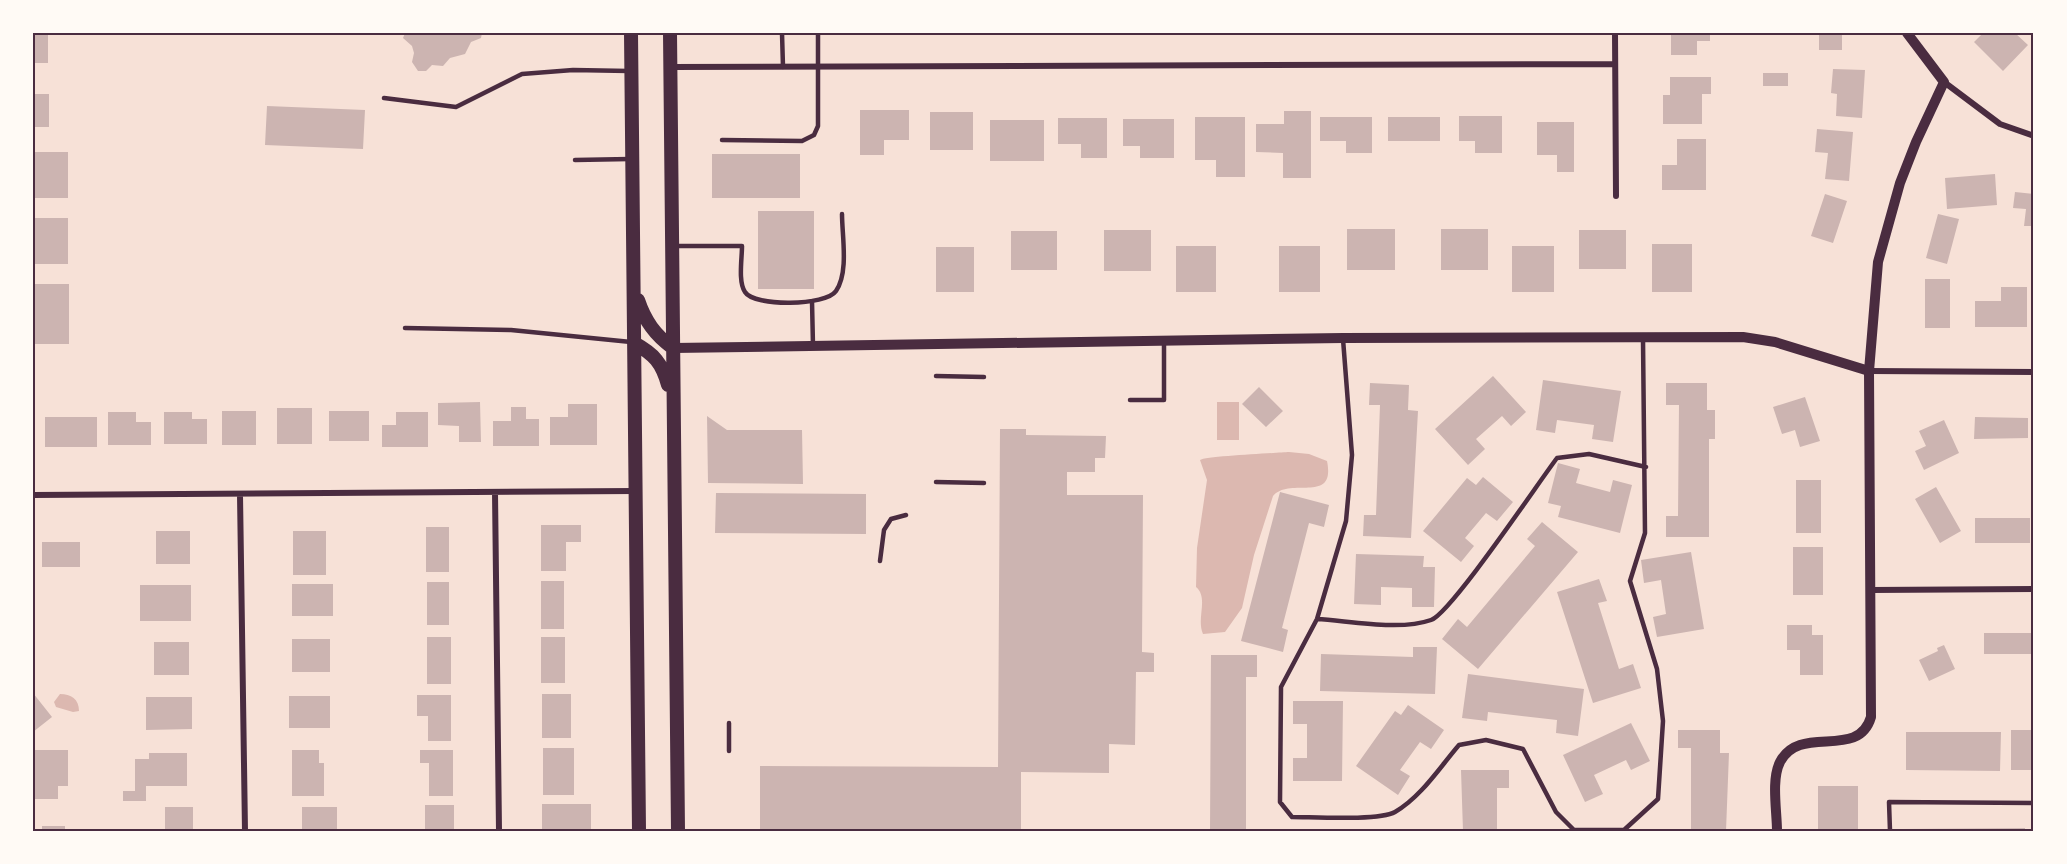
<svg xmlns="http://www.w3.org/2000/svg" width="2067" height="864" font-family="'Fira Sans',sans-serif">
	<rect width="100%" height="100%" fill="#f7e1d7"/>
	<!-- water -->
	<path fill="#dcb8b0" d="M1217,402H1239V440H1217Z
		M1289,452L1309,454L1327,461C1336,505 1290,476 1273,496L1254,555L1242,608L1225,632L1203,634C1196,618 1209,598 1196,587L1197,548L1207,480L1200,460C1206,456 1276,453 1289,452Z
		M60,694C71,694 79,699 79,711L73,712L56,707L54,702Z"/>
	<!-- building -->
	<path fill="#ccb4b1" d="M33,33H48V63H33Z
		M405,33H482L481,38L471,42L465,54L450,58L443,66L432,65L426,71H418L412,62L414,53L412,46L403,38Z
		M1671,33H1710V41H1697V55H1671Z
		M1819,33H1842V50H1819Z
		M1983,33H2015L2028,45L2003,71L1974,42Z
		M1833,69L1865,70L1862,118L1836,116L1837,94L1831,93Z
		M1763,73H1788V86H1763Z
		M1670,77H1711V94H1702V124H1663V95H1670Z
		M33,94H49V127H33Z
		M267,106L365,110L363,149L265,145Z
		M860,110H909V140H884V155H860Z
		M1284,111H1311V178H1283V153L1256,152V124H1284Z
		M930,112H973V150H930Z
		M1459,116H1502V153H1475V141H1459Z
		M1195,117H1245V177H1216V160H1195Z
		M1320,117H1372V153H1346V141H1320Z
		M1388,117H1440V141H1388Z
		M1058,118H1107V158H1081V144H1058Z
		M1123,119H1174V158H1140V146H1123Z
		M990,120H1044V161H990Z
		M1537,122H1574V172H1557V155H1537Z
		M1817,129L1853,132L1849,181L1825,179L1828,153L1815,152Z
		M1677,139H1706V190H1662V165H1677Z
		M33,152H68V198H33Z
		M712,154H800V198H712Z
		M1995,174L1997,205L1947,209L1945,178Z
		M2015,192L2034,194V226H2024L2026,209L2013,208Z
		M1825,194L1847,201L1833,243L1811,236Z
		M758,211H814V289H758Z
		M1938,214L1959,219L1947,264L1926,258Z
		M33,218H68V264H33Z
		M1347,229H1395V270H1347Z
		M1441,229H1488V270H1441Z
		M1104,230H1151V271H1104Z
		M1579,230H1626V269H1579Z
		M1011,231H1057V270H1011Z
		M1652,244H1692V292H1652Z
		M1176,246H1216V292H1176Z
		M1279,246H1320V292H1279Z
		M1512,246H1554V292H1512Z
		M936,247H974V292H936Z
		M1925,279H1950V328H1925Z
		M33,284H69V344H33Z
		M2001,287H2027V327H1975V301H2001Z
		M1493,376L1526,412L1511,426L1502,416L1476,439L1485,449L1468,465L1435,429Z
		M1543,380L1621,391L1613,442L1592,439L1594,425L1557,420L1555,433L1536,430Z
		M1370,383L1409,385L1408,410L1418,411L1411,538L1363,536L1364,515H1376L1380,405H1369Z
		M1666,383H1707V410H1715V439H1709V537H1666V516H1678L1679,405H1666Z
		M1259,387L1283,411L1266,427L1242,404Z
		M1805,397L1820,441L1800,447L1795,430L1782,434L1773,407Z
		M480,402L481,442H459V426L438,425V403Z
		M568,404H597V445H550V417H568Z
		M511,407H526V419H539V446H493V421H511Z
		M277,408H312V444H277Z
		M222,411H256V445H222Z
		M329,411H369V441H329Z
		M108,412H136V422H151V445H108Z
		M164,412H192V419H207V444H164Z
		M396,412H428V447H382V425H396Z
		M707,416L727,430H802L803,484L708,483Z
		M45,417H97V447H45Z
		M1975,417L2028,418V438L1974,439Z
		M1944,420L1959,453L1924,470L1915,451L1926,446L1919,431Z
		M1000,429H1026V435L1106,436L1105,458H1095V472H1067V495H1143L1142,652L1154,653V672H1136L1135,745L1109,744V773L1021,772V831H760V766L998,767Z
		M1558,463L1580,469L1576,483L1610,492L1613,480L1632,485L1620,533L1558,517L1561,506L1548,503Z
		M1483,477L1513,502L1497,521L1486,513L1465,538L1474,546L1461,562L1423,531L1467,478L1476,485Z
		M1796,480H1821V533H1796Z
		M1936,487L1961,531L1940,543L1915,499Z
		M1280,492L1329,505L1324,527L1309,523L1282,628L1288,630L1283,652L1241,641Z
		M716,493L866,494V534L715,533Z
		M1975,518H2030V543H1975Z
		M1542,522L1578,552L1478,669L1442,639L1458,619L1467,627L1535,546L1527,539Z
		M541,525H581V542H566V571H541Z
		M426,527H449V572H426Z
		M156,531H190V564H156Z
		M293,531H326V575H293Z
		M42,542H80V567H42Z
		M1793,547H1823V595H1793Z
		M1691,552L1704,629L1657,637L1653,617L1666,614L1661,580L1644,583L1641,560Z
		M1356,554L1424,556L1423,567H1435L1434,607H1412V588L1381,587V605L1354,604Z
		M1599,579L1607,601L1598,603L1619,669L1633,664L1641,688L1593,703L1557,592Z
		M541,581H564V629H541Z
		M427,582H449V625H427Z
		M292,584H333V616H292Z
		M140,585H191V621H140Z
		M1787,625H1812V635H1823V675H1800V650H1787Z
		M1984,633H2031V654H1984Z
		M427,637H451V684H427Z
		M541,637H565V683H541Z
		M292,639H330V672H292Z
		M154,642H189V675H154Z
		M1944,645L1955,669L1929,681L1919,660L1938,651L1937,648Z
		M1413,647H1437L1435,694L1320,691L1321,654L1413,657Z
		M1211,655H1257V677H1246V831H1210Z
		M1468,674L1584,689L1578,736L1556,733L1557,720L1488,712L1487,721L1462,718Z
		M33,693L52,717L33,732Z
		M542,694H571V738H542Z
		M417,695H451V741H428V716H417Z
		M289,696H330V728H289Z
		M146,697H192V729L146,730Z
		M1293,701H1343L1342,781H1293V758H1307V724H1293Z
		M1408,705L1444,730L1431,749L1420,742L1400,770L1410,776L1398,795L1356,766L1395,711L1401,715Z
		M1631,723L1650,761L1631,770L1626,760L1594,775L1603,794L1585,802L1563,755Z
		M1678,730H1720V753H1729L1726,831H1691V748H1678Z
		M2011,730H2034V770H2011Z
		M1906,732H2001L2000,771L1906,770Z
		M543,748H574V795H543Z
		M34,750H68V786H58V799H34Z
		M292,750H319V763H324V796H292Z
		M420,750H453V796H429V763H420Z
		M149,753H187V786H146V801H123V791H135V759H149Z
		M1461,770H1509V788H1497V831H1463Z
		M1818,786H1858V831H1818Z
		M542,804H591V831H542Z
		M425,805H454V831H425Z
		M165,807H193V831H165Z
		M302,807H337V831H302Z
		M42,826H65V831H42Z
		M2025,828V831H1903V829Z"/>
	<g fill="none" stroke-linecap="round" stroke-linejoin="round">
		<!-- service -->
		<path stroke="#4a2c40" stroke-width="4.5" d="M782,33L783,67
			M384,98L456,107L522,74L573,70L629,71
			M722,140L802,141L814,135L818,126V33
			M575,160L630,159
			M675,246H742C742,259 738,282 745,292C754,307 826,306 836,291C849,272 842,236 842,214
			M812,301L813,346
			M405,328L511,330L631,342
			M1343,339L1352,455L1346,521L1317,619L1281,687L1280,802L1292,817C1313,817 1379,821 1395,812C1421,797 1440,767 1459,745L1486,740L1523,749L1556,812L1574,830H1624L1658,799L1663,721L1657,669L1630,581L1645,533L1643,339
			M936,376L984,377
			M1130,400H1164V341
			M936,482L984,483
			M880,561L884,530L891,519L906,515
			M1317,619C1350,621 1400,631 1431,620C1451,613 1538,483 1557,458L1589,454L1646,467
			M729,751V723
			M1890,831L1889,802L2034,803"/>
		<!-- minor -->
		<path stroke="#4a2c40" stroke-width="6" d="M1615,33L1616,196
			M671,67L1615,64
			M1944,82L2000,124L2034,136
			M1869,371L2034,372
			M495,492L499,831
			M33,495L635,491
			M240,495L245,831
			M1871,590L2034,589"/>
		<!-- tertiary -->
		<path stroke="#4a2c40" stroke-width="10" d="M673,348L1343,338L1743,337L1775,342L1869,371
			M1777,831C1777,811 1771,780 1780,762C1800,723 1858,761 1871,717L1869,371L1878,262L1900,183L1916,142L1944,82L1907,33"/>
		<!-- primary -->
		<path stroke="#4a2c40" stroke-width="14" d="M631,33L639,831
			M670,33L678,831
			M638,300C645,321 655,335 673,348
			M634,343C654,354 662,363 668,385"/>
	</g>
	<!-- border -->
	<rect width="2067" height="864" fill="none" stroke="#fffaf5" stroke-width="69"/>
	<rect x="34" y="34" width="1998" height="796" fill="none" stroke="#4a2c40" stroke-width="2"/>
</svg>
